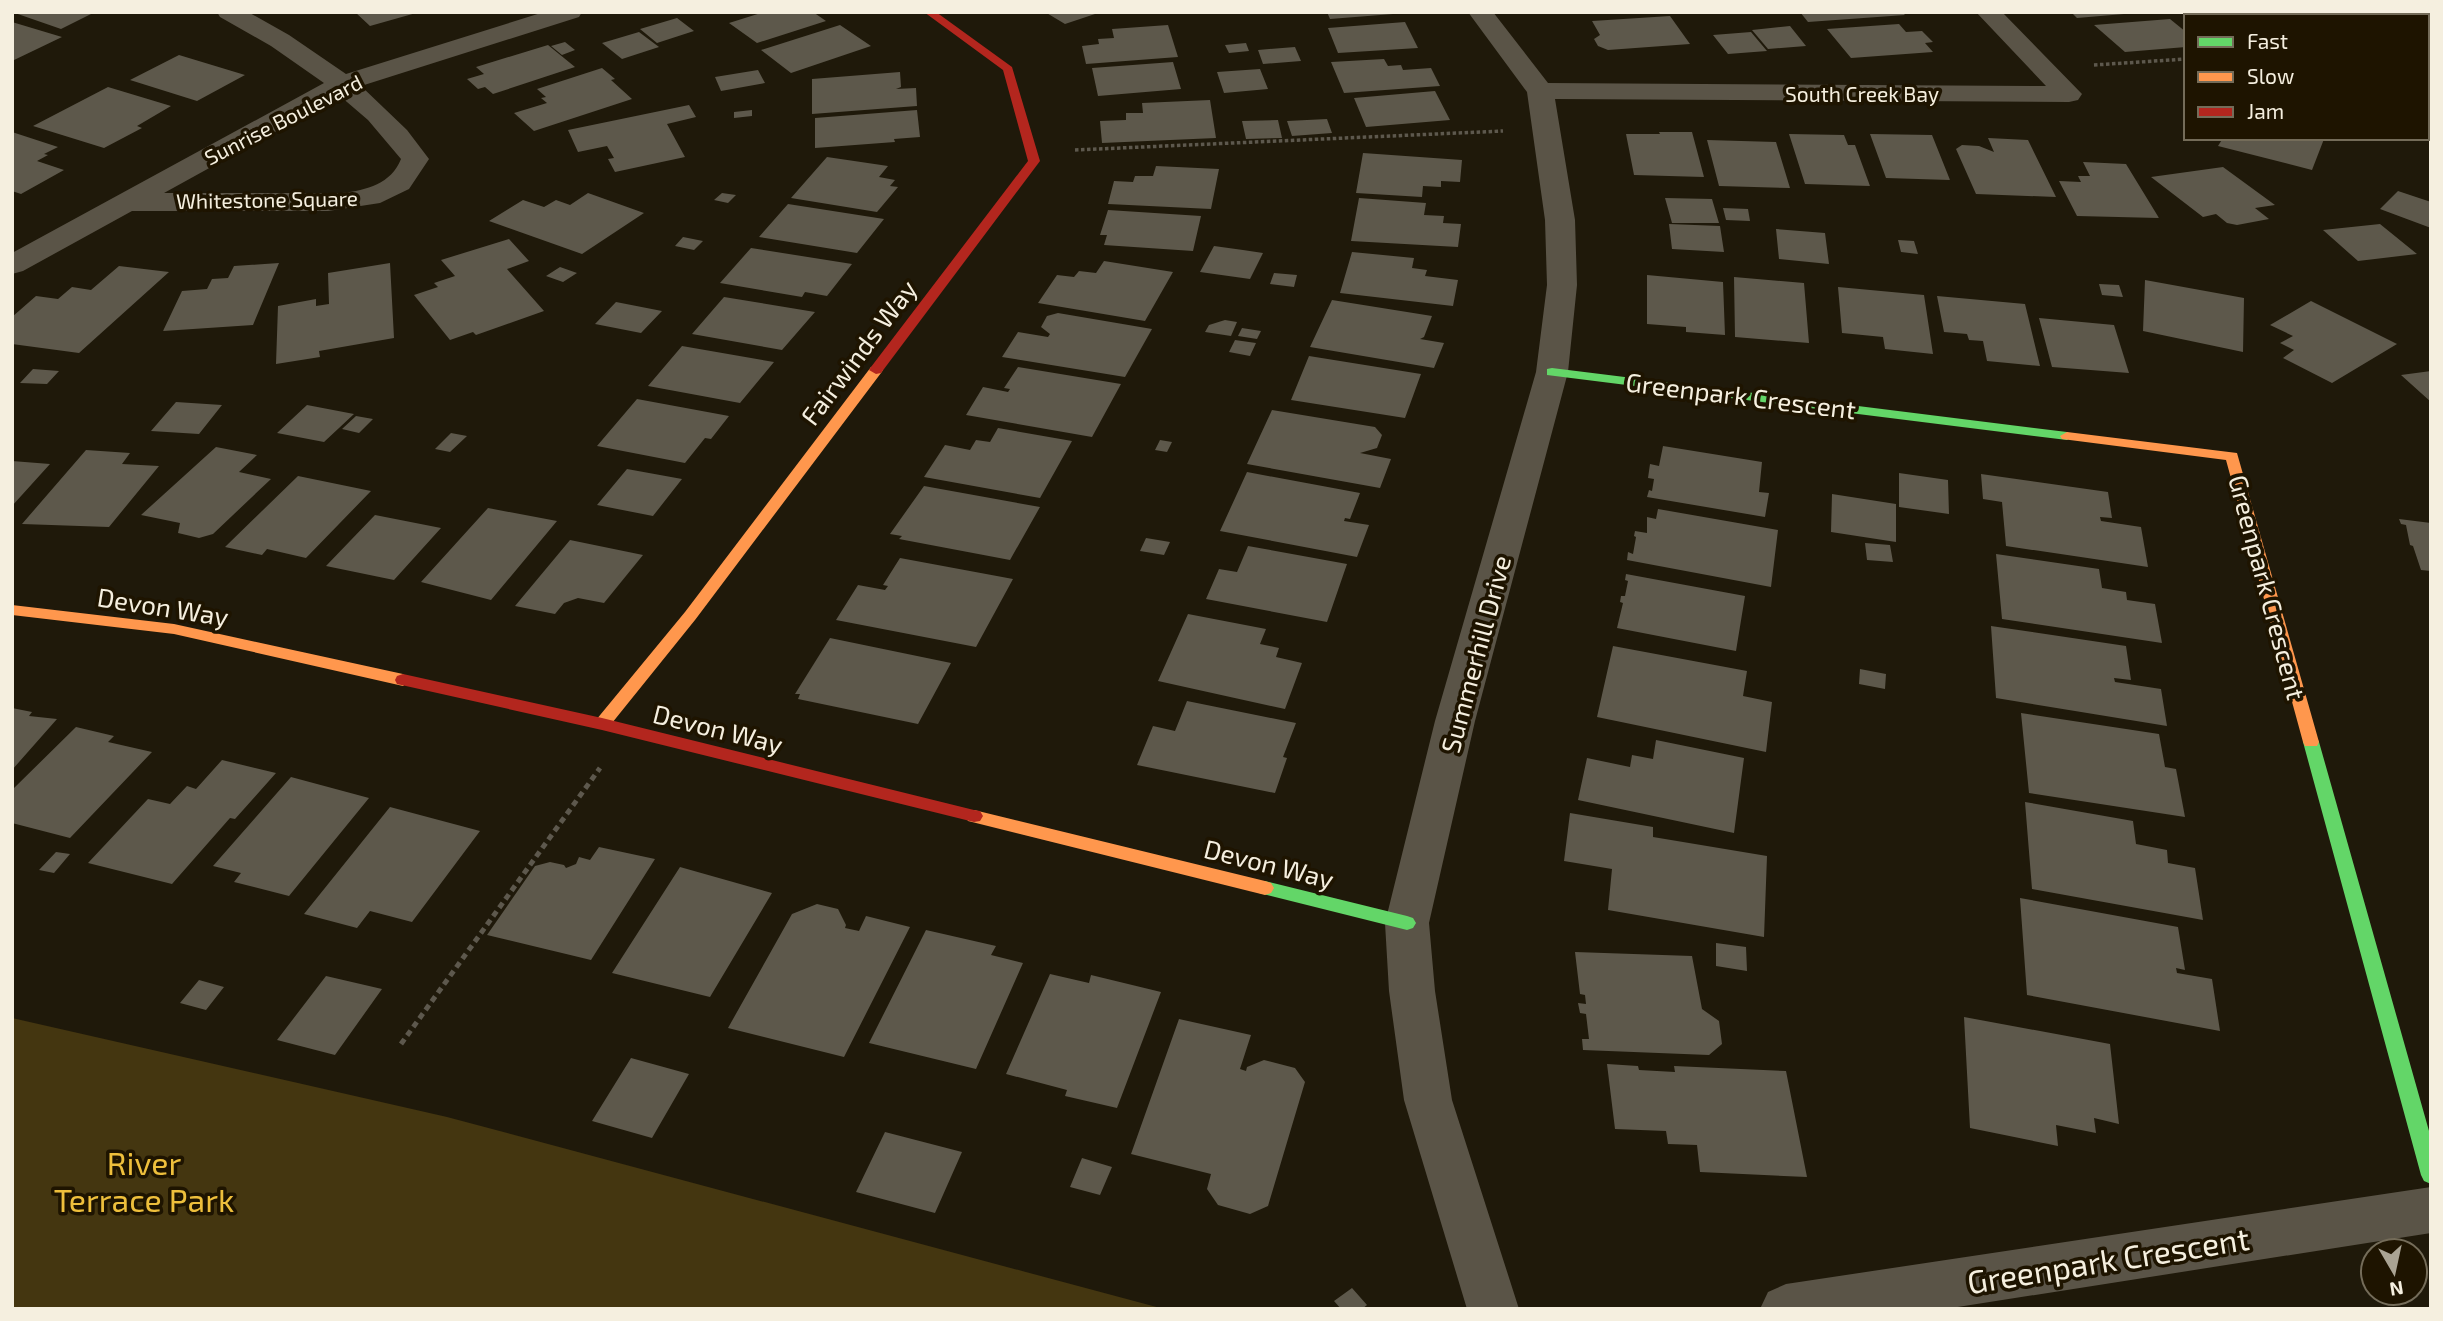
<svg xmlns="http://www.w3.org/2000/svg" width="2443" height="1321" font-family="'Exo 2',sans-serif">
	<rect width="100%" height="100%" fill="#1f190a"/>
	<!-- green -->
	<path fill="#443610" d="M12,1018L447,1117L1164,1309H12Z"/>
	<!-- building -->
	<path fill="#5d584b" d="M12,12H95L61,29Z
		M355,12H416V13L370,26Z
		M764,12H813L826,21L757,43L729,23Z
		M1045,12H1098V13L1065,24Z
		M1327,12H1393V14L1330,19Z
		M1800,12H1902L1905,15L1808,22Z
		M2071,12H2124V14L2077,18Z
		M1670,16L1690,44L1608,50L1598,46L1594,39L1600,35L1592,21Z
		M677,18L694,31L657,43L640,29Z
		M2170,19L2186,32V47L2125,52L2094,25Z
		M12,22L62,37L12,61Z
		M1405,22L1418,48L1338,53L1328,28Z
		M1899,24L1906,32L1922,31L1933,42L1925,43L1933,52L1851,58L1827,29Z
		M840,25L871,46L791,73L761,50Z
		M1168,25L1178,57L1086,64L1082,46L1099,44L1098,39L1114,38L1112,29Z
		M1790,26L1806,46L1768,49L1752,30Z
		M639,32L659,47L622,59L602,43Z
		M1751,32L1767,51L1728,54L1713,35Z
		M565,42L575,50L562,55L551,46Z
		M1246,43L1249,51L1229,53L1225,45Z
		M548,45L575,67L493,94L485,87L478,89L467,79L484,74L476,67Z
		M1295,47L1301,61L1263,64L1258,50Z
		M179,55L245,75L197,101L130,80Z
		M1384,59L1388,66L1401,65L1403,70L1431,68L1440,86L1344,93L1331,62Z
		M1173,62L1181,89L1098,96L1092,68Z
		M602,68L615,79L611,80L632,99L534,131L514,113L547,103L541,98L546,97L537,89Z
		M1260,69L1268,89L1224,93L1217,72Z
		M758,70L765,83L721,91L715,77Z
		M900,72L901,87L896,89L916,88L917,106L812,114V79Z
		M108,87L171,106L137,126L142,128L104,148L33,126Z
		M1435,91L1450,120L1366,127L1354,98Z
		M1210,100L1216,138L1102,143L1100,121L1126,120V113H1143L1142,103Z
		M689,105L696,117L667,124L685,157L615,172L608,159L614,158L607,146L578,152L568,130Z
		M752,110V116L734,118V112Z
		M917,110L920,137L894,139L895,142L815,148V118Z
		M1327,119L1332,133L1292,136L1287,121Z
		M1278,120L1282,138L1246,139L1242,121Z
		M12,132L58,147L44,154L48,155L37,161L64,170L21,194L12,191Z
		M1659,132H1692L1704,177L1634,175L1626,134H1660Z
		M1789,134L1844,135L1848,145H1855L1870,186L1805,184Z
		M1870,134L1932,135L1950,180L1886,178Z
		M1988,138L2028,140L2056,197L1976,194L1956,149L1962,145L1979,146L1994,152Z
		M2223,138H2320L2324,139L2312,170L2218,146Z
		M1707,140L1776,142L1790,188L1719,186Z
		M1363,153L1462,160L1460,182L1441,181V187L1423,186L1422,197L1356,193Z
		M827,157L888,166L879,177L895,180L890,186L898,187L877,212L791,198Z
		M2083,162L2126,164L2159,218L2077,216L2059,181L2081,182L2078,176H2090Z
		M1156,166L1219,169L1211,209L1108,204L1114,181L1133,182L1135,176H1153Z
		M2223,167L2275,205L2255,208L2269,219L2237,225L2227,223L2216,214L2203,217L2151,177Z
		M2398,191L2431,202V228L2380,209Z
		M588,193L644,213L582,254L489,221L523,200L544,207L556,200L570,205Z
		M722,193L736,195L728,203L714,200Z
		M1359,198L1426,203L1424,215L1444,216L1443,223L1461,224L1458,247L1351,241Z
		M1665,198L1712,199L1719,223H1672Z
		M788,204L884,219L857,253L759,237Z
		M1723,208L1748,209L1750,221L1726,220Z
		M1108,210L1201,216L1193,251L1104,245L1107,235H1100Z
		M1669,224L1720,226L1724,252L1672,249Z
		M2380,224L2417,254L2358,261L2323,230Z
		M1776,229L1825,233L1829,264L1779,259Z
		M683,237L703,241L694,250L675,246Z
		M509,239L529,261L507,269L544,311L476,335L473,332L450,340L414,295L438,287L434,283L455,276L441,260Z
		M1898,240L1914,241L1918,254L1901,252Z
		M1214,246L1243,250L1263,253L1250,279L1200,272Z
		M751,248L852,264L827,296L805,292L802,297L720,283Z
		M1352,252L1414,258L1412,268L1427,270L1425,276L1458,280L1453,306L1340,293Z
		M1104,261L1173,272L1145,321L1038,303L1057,275L1074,277L1079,271L1096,273Z
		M279,263L253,325L163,331L182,291L207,289L212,279L228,278L234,266Z
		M390,263L394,338L319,351L320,357L276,364L278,306L316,299V306L329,304L328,273Z
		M119,266L169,272L79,353L12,344V317L36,296L58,299L72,287L91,290Z
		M560,267L577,273L563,282L546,276Z
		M1274,273L1297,275L1294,287L1270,284Z
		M1647,275L1723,282L1725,335L1686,332V327L1647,324Z
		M1734,277L1804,283L1809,343L1735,337Z
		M2145,280L2244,298L2243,352L2143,331Z
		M2099,284L2119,285L2123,297L2102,295Z
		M1838,287L1924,295L1933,354L1885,349L1883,337L1842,333Z
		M1937,296L2025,304L2040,366L1987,361L1983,341L1969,340L1967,334L1944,332Z
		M724,297L815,312L782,350L692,334Z
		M1332,300L1432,316L1424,337L1420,339L1444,343L1434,368L1310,347Z
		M2311,301L2397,344L2332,383L2283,358L2294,350L2280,343L2293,336L2270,325Z
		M616,302L662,311L641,333L595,324Z
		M1058,313L1152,329L1125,377L1002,357L1018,332L1048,337L1050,334L1041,327L1047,316Z
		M2039,318L2114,325L2129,373L2052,367Z
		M1225,320L1237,322L1231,336L1205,332L1209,325Z
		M1242,328L1261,331L1257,339L1238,336Z
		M1235,340L1256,343L1250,356L1229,352Z
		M682,346L774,362L740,403L648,386Z
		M1309,356L1421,374L1405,418L1291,400Z
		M1018,367L1121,384L1092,437L966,415L983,387L1008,392L1010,389L1004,388Z
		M33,369L59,371L47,384L20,383Z
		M2431,371V402L2401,375Z
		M637,399L729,416L711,439L705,438L685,463L597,446Z
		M176,402L222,405L199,434L151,431Z
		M307,405L354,414L324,442L277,433Z
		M1272,410L1375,427L1382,435L1377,448L1360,453L1391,459L1380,488L1247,464Z
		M356,416L373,419L359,433L342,429Z
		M998,428L1072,441L1040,498L924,477L945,445L970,450L976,440L990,442Z
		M451,433L467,436L450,452L435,449Z
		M1160,440L1172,442L1167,452L1155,450Z
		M1663,446L1762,462L1759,492L1769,493L1765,517L1647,497L1649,490L1652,491L1654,479L1648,478L1650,464L1659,466Z
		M216,447L257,455L239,472L271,479L213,534L199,538L178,533L180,523L141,515Z
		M86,450L130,453L122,464L159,466L109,527L22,524Z
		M12,461L50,464L12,506Z
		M627,469L682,479L653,516L597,505Z
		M1247,472L1360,493L1350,519L1345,518L1344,521L1369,525L1357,557L1220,531Z
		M1899,473L1948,480L1949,514L1899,507Z
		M1981,474L2108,492L2112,518L2100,517L2101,521L2141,527L2148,567L2006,546L2002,502L1983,499Z
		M298,476L371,491L306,558L267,549L262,555L225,547Z
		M924,486L1040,507L1010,560L899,539L902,536L890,534Z
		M1832,494L1896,504V542L1831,532Z
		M488,508L557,521L491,600L421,582Z
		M1658,509L1778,530L1771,587L1627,560L1628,552L1633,554L1636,537L1634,536L1635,531L1647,533V517L1656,519Z
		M375,515L441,528L394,580L326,566Z
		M2399,519L2431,523V571L2421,570L2413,546L2410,545L2406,525L2401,524Z
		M1146,538L1170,542L1164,555L1140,551Z
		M570,540L643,555L604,603L578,598L564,603L555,614L515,606Z
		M1865,543L1890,545L1893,562L1867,560Z
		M1248,546L1347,564L1327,622L1206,599L1219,569L1237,572Z
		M1996,554L2099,569L2102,588L2126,592L2127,600L2155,604L2162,643L2002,619Z
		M900,558L1013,579L976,647L836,620L858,585L885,590L888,586L883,585Z
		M1626,574L1745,596L1736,651L1617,628L1623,603L1620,602L1621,596H1625L1628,581L1625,580Z
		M1188,614L1266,629L1260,644L1279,648L1276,657L1302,663L1285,709L1158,681Z
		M1991,626L2126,646L2131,680L2114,678L2115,682L2161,689L2167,726L1996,698Z
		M830,638L951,663L918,724L798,699L800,694H795Z
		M1613,646L1747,671L1743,696L1772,702L1766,752L1597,717Z
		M1860,669L1886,674L1885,689L1859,684Z
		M1187,701L1296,723L1283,757L1287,758L1275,793L1137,765L1153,726L1175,731Z
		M12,708L32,712L29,716L57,719L12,770Z
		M2021,713L2159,734L2165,767L2176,769L2185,817L2029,793Z
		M76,727L114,736L108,742L152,752L70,838L12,823V790Z
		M1656,740L1744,758L1734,833L1578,800L1587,758L1630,767L1632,755L1653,759Z
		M222,760L276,773L235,819L230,818L172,884L88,863L148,799L170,804L187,786L196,789Z
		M291,777L369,798L289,896L234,882L241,873L213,866Z
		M2025,802L2133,821L2136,844L2167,850L2168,863L2195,868L2203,920L2032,889Z
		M390,807L480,831L412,922L370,911L357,928L304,914Z
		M1570,813L1653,827V837L1767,856L1764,937L1608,910L1612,869L1564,861Z
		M599,847L655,859L591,960L487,935L535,866L550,862L564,865L566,868L576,864L579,857L590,860Z
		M56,852L70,854L54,873L39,870Z
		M680,867L772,893L710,997L612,973Z
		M2020,898L2178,927L2185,970L2176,968L2177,973L2212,979L2220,1031L2027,995Z
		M817,904L838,909L846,925L845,928L859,931L866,916L910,927L844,1057L728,1028L792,914Z
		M926,930L996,946L991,955L1023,963L976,1069L869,1043Z
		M1716,943L1746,947L1747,971L1716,966Z
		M1575,952L1692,956L1702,1009L1719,1021L1722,1044L1709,1055L1583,1050L1582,1039H1589L1586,1014L1580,1013L1578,1003L1586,1004L1585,995L1580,994Z
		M1050,974L1089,983L1091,975L1161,992L1117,1108L1065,1096L1067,1090L1006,1074Z
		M326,976L382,989L335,1055L277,1040Z
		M199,980L224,987L206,1010L180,1003Z
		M1964,1017L2110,1044L2119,1124L2094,1118L2096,1133L2056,1125L2058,1146L1970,1128Z
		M1179,1019L1251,1035L1240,1069L1246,1071L1247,1067L1264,1060L1295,1068L1305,1082L1268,1206L1250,1214L1218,1205L1207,1189L1211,1174L1131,1154Z
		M631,1058L689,1074L652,1138L592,1121Z
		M1607,1064L1638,1066L1639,1070L1675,1072L1674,1066L1786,1071L1807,1177L1700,1172L1697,1145L1668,1144L1666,1131L1615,1129Z
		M885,1132L962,1152L935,1213L856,1192Z
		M1082,1158L1112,1167L1100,1195L1070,1187Z
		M1352,1288L1367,1305L1362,1309H1341L1334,1301Z"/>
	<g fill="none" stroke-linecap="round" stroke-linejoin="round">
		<!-- path-far1 -->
		<path stroke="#5d584d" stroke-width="3.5" stroke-dasharray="3.5 2.5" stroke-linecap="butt" d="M2094,65L2186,59
			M1075,150L1503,131"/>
		<!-- path -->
		<path stroke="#5d584d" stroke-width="5" stroke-dasharray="6 4.5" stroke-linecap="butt" d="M401,1044L600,768"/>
		<!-- street -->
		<path fill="#5a5447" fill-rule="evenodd" d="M217,12H248L289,35L346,74L544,12H582L579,17L361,86L407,130L429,159L409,189L380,203L328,211H132L23,271L12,274V253L324,83L271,46L220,17ZM340,96L368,120L401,159C391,184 367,190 342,193H164Z
			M1468,12H1493L1548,83L2046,86L1976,12H2002L2082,94L2078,100L2069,102L1555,99L1575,220L1577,285L1568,372L1475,721L1429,923L1435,991L1452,1100L1519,1309H1467L1404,1100L1389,991L1385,923L1435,721L1536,372L1547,285L1545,220L1527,92Z
			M2431,1187V1233L1945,1309H1760L1768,1292L1786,1284Z"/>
		<!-- fast -->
		<path fill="#63d668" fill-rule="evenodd" d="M2427,36L2431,37V45L2427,44Z
			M1552,368L2067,432L2074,436L2067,440L1547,375V369Z
			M2311,736L2317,738L2319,742L2431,1138V1184L2424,1181L2421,1175L2303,742L2305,738Z
			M1265,881L1407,916L1413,918L1416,923L1413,928L1407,930L1259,893L1256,888L1259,883Z"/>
		<!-- slow -->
		<path fill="#ff974d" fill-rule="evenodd" d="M2395,12H2406L2409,16H2398Z
			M876,366L883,370L881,373L695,620L608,728H596L594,724L596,720L685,612L871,367Z
			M2067,432L2237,453L2319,742L2317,746H2305L2303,742L2226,460L2062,439L2060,436Z
			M12,605L174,624L403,674L411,680L403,686L174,634L12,615Z
			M974,810L1265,881L1271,883L1274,888L1271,893L1265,895L968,821L965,816L968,811Z"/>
		<!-- jam -->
		<path fill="#b3261e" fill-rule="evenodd" d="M924,12H936L1012,67L1040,161L881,373L876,374L869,370L871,367L1028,161L1003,70Z
			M403,674L602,718L974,810L980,811L983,816L980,821L974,822L602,730L397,684L395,680L397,676Z"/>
	</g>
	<g text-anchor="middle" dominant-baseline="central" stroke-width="7" stroke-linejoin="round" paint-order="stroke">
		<!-- far-street labels -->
		<g font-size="21" fill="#f5efdf" stroke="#1e1400">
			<text x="1862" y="93">South Creek Bay</text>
			<text transform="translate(283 119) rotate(-27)">Sunrise Boulevard</text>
			<text transform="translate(267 199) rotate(-1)">Whitestone Square</text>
		</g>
		<!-- street labels -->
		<g font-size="26" fill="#f5efdf" stroke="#1e1400">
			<text transform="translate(858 352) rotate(-53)">Fairwinds Way</text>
			<text transform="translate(1741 395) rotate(7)">Greenpark Crescent</text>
			<text transform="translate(2268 587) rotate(75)">Greenpark Crescent</text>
			<text transform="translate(163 606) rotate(9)">Devon Way</text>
			<text transform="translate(1475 654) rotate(-75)">Summerhill Drive</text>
			<text transform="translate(718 728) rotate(14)">Devon Way</text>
			<text transform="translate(1269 863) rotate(14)">Devon Way</text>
		</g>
		<!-- near-park labels -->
		<g font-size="32" fill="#eebf3c" stroke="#1e1400">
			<text x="144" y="1162">River<tspan x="144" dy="37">Terrace Park</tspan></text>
		</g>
		<!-- near-street labels -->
		<g font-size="32" fill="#f5efdf" stroke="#1e1400">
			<text transform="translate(2108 1259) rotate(-9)">Greenpark Crescent</text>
		</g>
	</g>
	<!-- border -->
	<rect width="2443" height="1321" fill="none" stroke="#f5efdf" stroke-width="28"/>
	<!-- legend -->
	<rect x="2184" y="14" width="245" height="126" fill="#1e1400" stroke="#746c59" stroke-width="2"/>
	<rect x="2198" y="37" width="35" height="10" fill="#63d668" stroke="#746c59" stroke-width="2"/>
	<text x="2247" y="49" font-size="21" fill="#f5efdf">Fast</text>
	<rect x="2198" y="72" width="35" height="10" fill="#ff974d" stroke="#746c59" stroke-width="2"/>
	<text x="2247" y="84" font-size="21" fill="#f5efdf">Slow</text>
	<rect x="2198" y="107" width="35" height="10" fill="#b3261e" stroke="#746c59" stroke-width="2"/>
	<text x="2247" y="119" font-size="21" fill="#f5efdf">Jam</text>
	<!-- north arrow -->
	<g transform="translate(2394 1272) rotate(171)"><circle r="33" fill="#1e1400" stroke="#746c59" stroke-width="2"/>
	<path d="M0-5L12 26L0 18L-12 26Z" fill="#aaa494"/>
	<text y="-10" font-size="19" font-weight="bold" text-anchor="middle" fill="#f5efdf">N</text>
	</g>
</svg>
